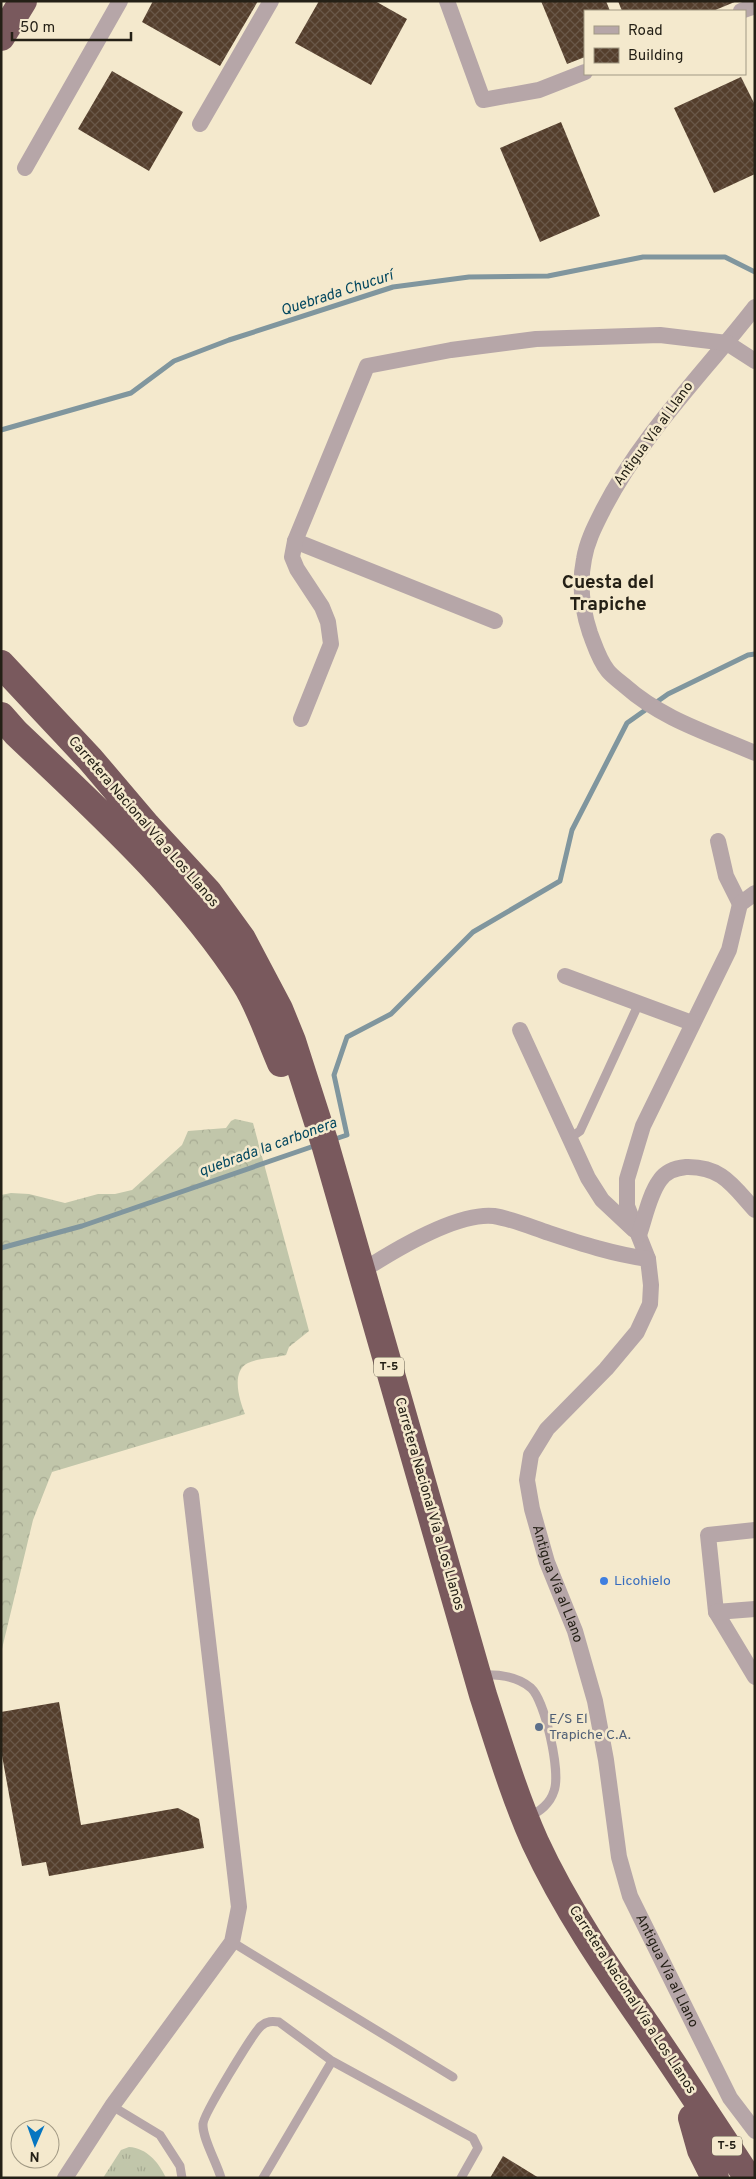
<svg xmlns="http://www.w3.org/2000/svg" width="756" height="2179" font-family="Overpass,sans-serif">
	<defs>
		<pattern id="grass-tufts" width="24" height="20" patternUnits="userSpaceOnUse" patternTransform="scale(1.25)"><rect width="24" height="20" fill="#c1c6aa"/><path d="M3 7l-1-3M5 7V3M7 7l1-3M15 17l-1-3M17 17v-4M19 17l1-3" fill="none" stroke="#a6aa92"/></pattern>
		<pattern id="forest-crowns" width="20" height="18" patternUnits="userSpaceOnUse" patternTransform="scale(1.25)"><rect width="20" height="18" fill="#c1c6aa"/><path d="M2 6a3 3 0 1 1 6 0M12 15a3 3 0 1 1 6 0" fill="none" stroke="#a6aa92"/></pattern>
		<pattern id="building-cross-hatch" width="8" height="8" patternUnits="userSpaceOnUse" patternTransform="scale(1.25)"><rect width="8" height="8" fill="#543e2c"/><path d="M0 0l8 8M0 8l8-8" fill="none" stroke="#695748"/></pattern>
	</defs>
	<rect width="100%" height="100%" fill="#f4e9cd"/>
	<!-- grass -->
	<path fill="url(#grass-tufts)" d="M129,2147C147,2148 159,2163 166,2178H103L121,2150Z"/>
	<!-- forest -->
	<path fill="url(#forest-crowns)" d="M235,1119L253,1123L309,1331L289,1347L286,1355C275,1358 259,1358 248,1363C230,1372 240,1401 245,1414L52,1472L33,1520L1,1653V1195L11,1193L29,1194L65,1203L98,1194H115L132,1190L182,1145L188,1131L226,1128L231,1121Z"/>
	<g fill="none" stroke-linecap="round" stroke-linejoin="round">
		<!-- stream -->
		<path stroke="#80969e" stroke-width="5" d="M1,430L131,393L174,361L229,340L393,287L469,277L548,276L643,257H725L755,272
			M332,1140L347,1135L334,1075L347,1037L391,1014L473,932L560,881L572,830L627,723L668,694L748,655L755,654
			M1,1248L82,1226L317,1145"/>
	</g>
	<!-- building -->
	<path fill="url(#building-cross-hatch)" d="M153,1H258L220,66L142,22Z
		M319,1H375L407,19L371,85L295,43Z
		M541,1H606L610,11H585V57L567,64Z
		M618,1H737L713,11H622Z
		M112,71L183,112L149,171L78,129Z
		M741,77L755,105V174L714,193L674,108Z
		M561,122L600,216L540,242L500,148Z
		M59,1702L81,1825L178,1808L199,1819L204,1848L49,1876L46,1862L22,1866L1,1750V1712Z
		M503,2156L539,2178H490Z"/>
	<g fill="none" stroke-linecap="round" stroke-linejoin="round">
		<!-- lane -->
		<path stroke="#b6a6a8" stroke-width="9" d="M570,1138L580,1131L639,1003
			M480,1675C498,1674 517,1676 531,1688C545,1701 561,1772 554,1791C550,1804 540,1811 529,1817
			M232,1942L453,2077
			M112,2106L160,2135L180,2166L182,2178
			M221,2178C217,2163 202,2138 203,2124C203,2115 253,2033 261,2026C267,2021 272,2021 279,2022L332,2061
			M263,2178L332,2061L473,2138L478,2148L461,2178"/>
		<!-- street -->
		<g stroke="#b6a6a8" stroke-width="16">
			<path d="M447,1L483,100L539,90L585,72"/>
			<path d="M741,11L755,6"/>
			<path d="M200,124L271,1"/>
			<path d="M25,168L120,1"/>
			<path d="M755,307C703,374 642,434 603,510C595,526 587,541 584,559C579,584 582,609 590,633C595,646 599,660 608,671C612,676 619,681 625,686C662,719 709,733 755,753"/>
			<path d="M295,541L495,621"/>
			<path d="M301,719L331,644L328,622L322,607L297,569L292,557L295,541L367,366L451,350L536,339L660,335L727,343L755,361"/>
			<path d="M718,841L726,876L740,904"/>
			<path id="s1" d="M755,893L740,904L729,950L643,1126L627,1179V1206L648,1259L651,1285L650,1304L637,1332L606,1369L547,1429L531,1455L527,1480L532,1509L547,1562L575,1631L595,1701L606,1760L619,1857L630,1896L730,2098L755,2131"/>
			<path d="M565,976L692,1023"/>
			<path d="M520,1030L588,1178L602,1200L634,1230"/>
			<path d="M639,1235C645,1218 649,1195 660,1180C666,1171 676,1168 686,1167C722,1166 733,1186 755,1210"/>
			<path d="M362,1271C393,1251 456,1212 494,1216C512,1219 531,1227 549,1233C582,1244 613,1254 648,1259"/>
			<path d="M755,1530L708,1535L716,1612L755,1677"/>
			<path d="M716,1612L755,1609"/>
			<path d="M65,2178L112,2106L232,1942L239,1907L191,1495"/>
		</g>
		<!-- highway -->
		<path stroke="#79595d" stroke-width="28" d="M1,37L23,1
			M1,664L90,759L147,826L208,892L242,939L279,1009L292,1041L325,1144L483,1695C499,1744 514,1795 535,1842C565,1907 606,1967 647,2026C681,2076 715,2127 748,2178
			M1,716L16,733C97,810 184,888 245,983C260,1006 270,1038 281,1063
			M692,2118L701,2150L715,2178"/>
	</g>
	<!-- markers -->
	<circle fill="#3f7fe0" stroke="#f4e9cd" stroke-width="2" cx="604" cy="1581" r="5"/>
	<circle fill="#5c6f8a" stroke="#f4e9cd" stroke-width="2" cx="539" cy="1727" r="5"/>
	<g text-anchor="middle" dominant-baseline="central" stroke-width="5" stroke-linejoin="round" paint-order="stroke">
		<!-- shield labels -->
		<g fill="#f4e9cd" stroke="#625c4d" stroke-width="1">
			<rect x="374" y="1357.5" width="30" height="19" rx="4"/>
			<rect x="712" y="2136.5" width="30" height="19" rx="4"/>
		</g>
		<g font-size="12" font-weight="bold" fill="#242016">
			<text x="389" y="1367">T-5</text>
			<text x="727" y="2146">T-5</text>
		</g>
		<!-- street labels -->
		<g font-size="14" fill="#242016" stroke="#f4e9cd">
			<text transform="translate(654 434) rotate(-54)">Antigua Vía al Llano</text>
			<text transform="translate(143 822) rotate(49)">Carretera Nacional Vía a Los Llanos</text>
			<text transform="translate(429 1504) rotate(74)">Carretera Nacional Vía a Los Llanos</text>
			<text stroke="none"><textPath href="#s1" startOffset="774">Antigua Vía al Llano</textPath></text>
			<text stroke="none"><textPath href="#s1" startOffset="1179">Antigua Vía al Llano</textPath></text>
			<text transform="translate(632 2000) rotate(57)">Carretera Nacional Vía a Los Llanos</text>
		</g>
		<!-- shop labels -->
		<g font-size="14" fill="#366cbe" stroke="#f4e9cd" text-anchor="start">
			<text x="614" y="1581">Licohielo</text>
		</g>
		<!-- service labels -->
		<g font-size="14" fill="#4e5e75" stroke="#f4e9cd" text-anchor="start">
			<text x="549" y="1719">E/S El<tspan x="549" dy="16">Trapiche C.A.</tspan></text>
		</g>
		<!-- water labels -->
		<g font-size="15" font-style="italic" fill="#03475f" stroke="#f4e9cd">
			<text transform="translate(337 294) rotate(-18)">Quebrada Chucurí</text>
			<text transform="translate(268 1148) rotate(-20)">quebrada la carbonera</text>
		</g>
		<!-- district labels -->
		<g font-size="19" font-weight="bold" fill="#242016" stroke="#f4e9cd">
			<text x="608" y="583">Cuesta del<tspan x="608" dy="22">Trapiche</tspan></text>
		</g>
	</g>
	<!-- border -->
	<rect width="756" height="2179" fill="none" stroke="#242016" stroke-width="5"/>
	<!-- legend -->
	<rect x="584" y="10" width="162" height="65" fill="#f4e9cd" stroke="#a19984"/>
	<rect x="594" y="26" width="25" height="8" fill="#b6a6a8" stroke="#a19984"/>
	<text x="628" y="35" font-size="15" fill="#242016">Road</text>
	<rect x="594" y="48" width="25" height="15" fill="url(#building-cross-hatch)" stroke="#a19984"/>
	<text x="628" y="60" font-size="15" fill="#242016">Building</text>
	<!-- north arrow -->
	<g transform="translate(35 2144) rotate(182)"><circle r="24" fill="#f4e9cd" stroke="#a19984"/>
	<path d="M0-4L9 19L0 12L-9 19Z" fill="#0676c1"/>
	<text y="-8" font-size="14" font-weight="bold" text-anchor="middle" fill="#242016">N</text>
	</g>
	<!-- scale -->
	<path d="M12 32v8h119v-8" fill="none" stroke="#242016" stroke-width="2.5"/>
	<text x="20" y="32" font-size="15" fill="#242016" stroke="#f4e9cd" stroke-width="4" paint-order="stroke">50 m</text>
</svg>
